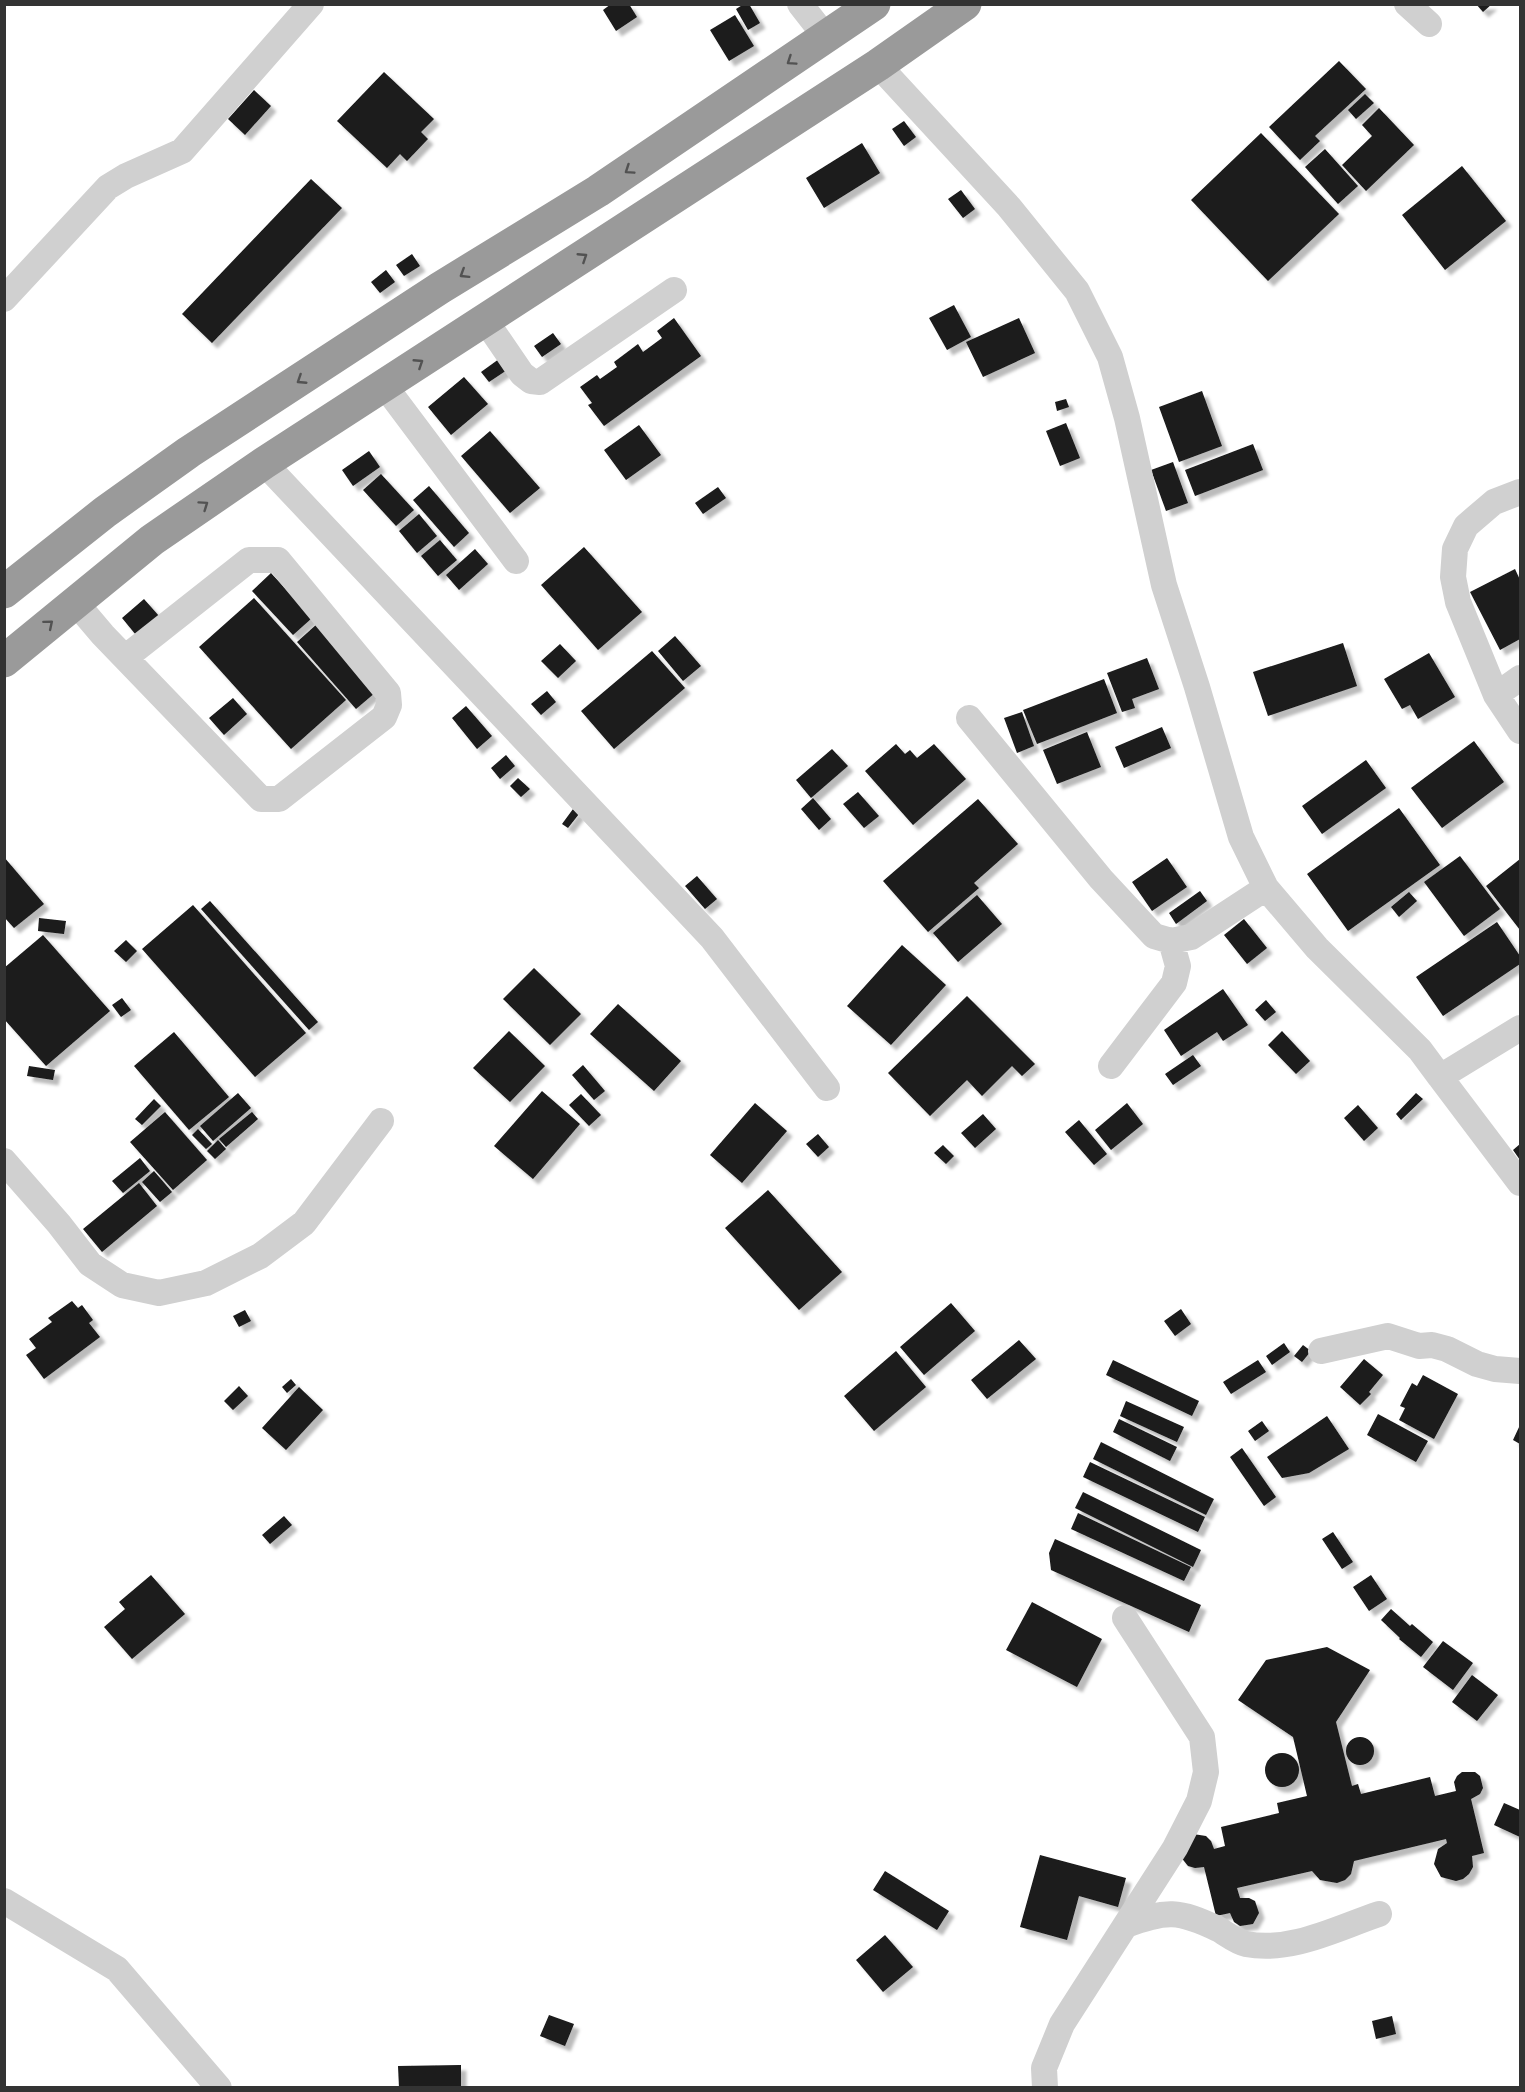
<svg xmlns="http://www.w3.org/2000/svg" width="1525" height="2092" font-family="Ubuntu,sans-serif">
	<defs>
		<filter id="shadow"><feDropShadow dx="5.5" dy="5.5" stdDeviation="1.5" flood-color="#0004"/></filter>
	</defs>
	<rect width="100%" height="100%" fill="#fff"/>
	<!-- building -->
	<path fill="#1a1a1a" filter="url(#shadow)" d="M611,4H629L637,17L616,31L603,10Z
		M744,4H749L760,23L748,30L736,9Z
		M1476,4H1492L1483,12Z
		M735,15L754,46L729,61L710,30Z
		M1339,61L1366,89L1315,136L1320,141L1300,160L1269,127Z
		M384,72L434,119L421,132L428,139L407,161L400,154L387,168L337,121Z
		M254,90L271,106L245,135L228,119Z
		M1365,94L1374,103L1356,119L1348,110Z
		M1379,108L1414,145L1366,191L1342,165L1372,136L1362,125Z
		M904,121L916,137L904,146L892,129Z
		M1261,133L1339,214L1268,281L1191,200Z
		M862,143L880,173L824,208L806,178Z
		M1325,149L1358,186L1338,204L1305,167Z
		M1462,166L1506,221L1445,270L1402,215Z
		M311,179L342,208L212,343L182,314Z
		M961,190L975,209L963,218L948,199Z
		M412,254L420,266L404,276L396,265Z
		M386,270L395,282L380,293L371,282Z
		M954,305L971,337L947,350L929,318Z
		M674,318L701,356L604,426L588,405L592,403L580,387L597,375L600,379L617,367L614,362L638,344L643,352L662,338L657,331Z
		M1019,318L1035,353L983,377L966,342Z
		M553,333L561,344L542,357L534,346Z
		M499,359L507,370L489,382L481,372Z
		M464,377L488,404L451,435L428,407Z
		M1202,391L1222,446L1179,462L1159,407Z
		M1066,399L1069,407L1057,411L1055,402Z
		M1066,423L1080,458L1060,466L1046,431Z
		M639,425L661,455L626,480L604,450Z
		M490,431L540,488L510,513L461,456Z
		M1253,444L1263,470L1195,496L1185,470Z
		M369,451L380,467L353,486L342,470Z
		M1173,462L1188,503L1166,511L1151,470Z
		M381,474L414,510L396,526L363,490Z
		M429,486L469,533L454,547L413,500Z
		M718,487L726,498L703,514L695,503Z
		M419,514L437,536L417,553L399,531Z
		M440,540L457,560L438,576L421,556Z
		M584,547L642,612L598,650L541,585Z
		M475,549L488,564L459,590L446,575Z
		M1515,569L1520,580V639L1500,650L1470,592Z
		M271,573L312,618L293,635L252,591Z
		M254,598L346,700L291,749L199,647Z
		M144,599L159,616L136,635L122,618Z
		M317,624L376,692L356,709L297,642Z
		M675,636L701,666L683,681L658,651Z
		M1343,643L1357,686L1268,716L1253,672Z
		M560,644L576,661L558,678L541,661Z
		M652,651L685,688L614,749L581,711Z
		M1429,653L1455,697L1418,719L1410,705L1402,709L1384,679Z
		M1147,658L1159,689L1132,699L1135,708L1122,712L1107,673Z
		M1104,679L1117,713L1037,744L1023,710Z
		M547,691L556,702L541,715L531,704Z
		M233,698L247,714L224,735L209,718Z
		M466,706L492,736L477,749L452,718Z
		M1022,712L1034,746L1017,753L1004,718Z
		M1162,727L1171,748L1124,768L1115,747Z
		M1087,732L1101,767L1057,784L1043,750Z
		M1474,741L1504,782L1442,828L1411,788Z
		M896,744L905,754L910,750L917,758L934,744L966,779L913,825L865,771Z
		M832,749L848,766L811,798L796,780Z
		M506,755L515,766L500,779L491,768Z
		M1366,760L1386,788L1322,834L1302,806Z
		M518,778L530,789L521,797L510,786Z
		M858,792L879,816L864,828L843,804Z
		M813,798L831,819L819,830L801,809Z
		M978,799L1018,844L974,883L979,888L928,932L883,881Z
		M1399,808L1440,865L1348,931L1307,874Z
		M573,809L579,814L568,828L562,824Z
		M1460,856L1500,909L1464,936L1424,882Z
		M4,857L44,904L14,928L4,917Z
		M1167,858L1187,887L1152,911L1132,882Z
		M1520,859V930L1486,886Z
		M697,876L717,899L705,909L685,886Z
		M1200,891L1207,901L1176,924L1169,913Z
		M1409,892L1417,901L1399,917L1391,907Z
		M977,895L1002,924L958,962L933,933Z
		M210,901L318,1022L309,1030L201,909Z
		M193,905L306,1033L255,1077L142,949Z
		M39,918L66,921L64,934L38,931Z
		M1244,919L1267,948L1247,964L1224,935Z
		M1497,922L1520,956V964L1443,1016L1416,977Z
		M43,935L110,1011L46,1066L4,1019V968Z
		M126,940L137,951L126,962L114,951Z
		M902,945L946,985L891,1045L847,1006Z
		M534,968L581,1014L550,1045L503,999Z
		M1223,989L1248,1025L1223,1041L1217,1032L1181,1056L1164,1030Z
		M967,996L1035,1064L1022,1076L1012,1066L982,1096L967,1080L930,1116L888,1073Z
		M122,998L131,1010L121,1017L112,1005Z
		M1266,1000L1276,1012L1265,1021L1255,1010Z
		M618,1004L681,1061L654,1091L590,1034Z
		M509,1031L545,1066L510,1102L473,1068Z
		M1282,1031L1310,1061L1296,1074L1268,1045Z
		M174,1032L229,1097L189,1130L134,1066Z
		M1193,1055L1201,1066L1173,1085L1165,1074Z
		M583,1065L605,1091L594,1100L572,1075Z
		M29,1066L55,1070L53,1080L27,1076Z
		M542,1091L580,1124L533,1179L494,1146Z
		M238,1093L251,1108L213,1141L200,1126Z
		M1416,1093L1423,1099L1401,1120L1396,1114Z
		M581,1094L601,1115L589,1126L569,1105Z
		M154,1099L161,1106L142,1125L135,1119Z
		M755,1103L787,1131L742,1183L710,1155Z
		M1127,1103L1143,1124L1111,1150L1095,1130Z
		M1358,1105L1378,1128L1364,1141L1344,1118Z
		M165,1112L207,1160L173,1190L130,1142Z
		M252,1112L258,1119L226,1147L219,1139Z
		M983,1114L996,1129L975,1148L961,1133Z
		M1079,1120L1107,1154L1094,1165L1065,1132Z
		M198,1129L212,1144L206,1149L192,1135Z
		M818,1134L829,1147L818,1157L806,1144Z
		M218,1140L226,1149L215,1159L207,1151Z
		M1520,1144V1160L1513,1150Z
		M943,1145L954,1156L946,1164L934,1153Z
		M140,1158L150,1171L123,1193L112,1181Z
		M154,1171L172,1192L160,1202L142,1182Z
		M139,1183L157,1206L102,1252L83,1229Z
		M768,1190L842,1272L799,1310L725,1228Z
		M72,1301L78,1308L82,1305L93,1320L89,1323L100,1337L44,1379L26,1355L36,1348L29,1339L52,1322L48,1318Z
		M951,1303L975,1331L924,1375L900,1347Z
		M1181,1309L1191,1324L1175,1336L1164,1321Z
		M245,1310L251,1321L239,1327L233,1316Z
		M1019,1340L1036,1359L987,1399L971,1380Z
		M1284,1343L1290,1352L1272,1365L1266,1356Z
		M1303,1345L1311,1351L1302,1362L1294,1356Z
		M896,1351L926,1387L874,1431L844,1396Z
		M1364,1359L1383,1375L1369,1392L1371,1394L1360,1405L1340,1387Z
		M1113,1360L1199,1401L1192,1416L1106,1375Z
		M1258,1360L1266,1372L1231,1394L1223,1382Z
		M1423,1375L1458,1394L1434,1439L1399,1420L1405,1408L1400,1406L1412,1383L1417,1386Z
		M291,1379L296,1385L287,1393L282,1387Z
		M239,1386L248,1396L233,1410L224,1401Z
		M299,1387L323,1410L286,1450L262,1428Z
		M1126,1401L1184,1427L1177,1442L1120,1416Z
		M1378,1414L1428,1441L1416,1462L1367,1435Z
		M1327,1416L1349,1449L1309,1473L1282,1478L1267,1457Z
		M1119,1419L1177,1447L1170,1461L1113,1432Z
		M1262,1421L1269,1431L1255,1441L1248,1431Z
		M1520,1425V1444L1513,1440Z
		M1101,1442L1214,1499L1206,1515L1093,1459Z
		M1242,1448L1276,1497L1264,1506L1230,1457Z
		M1090,1462L1205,1517L1198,1532L1083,1477Z
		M1083,1492L1201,1550L1193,1567L1075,1508Z
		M1078,1513L1191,1567L1184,1581L1071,1529Z
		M284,1516L292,1525L270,1544L262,1535Z
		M1333,1532L1353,1562L1342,1569L1322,1539Z
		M1055,1539L1201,1605L1189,1632L1051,1570L1049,1553Z
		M151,1575L185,1614L132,1659L104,1627L125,1609L119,1602Z
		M1371,1575L1387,1599L1369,1611L1353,1587Z
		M1032,1602L1102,1639L1077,1687L1006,1650Z
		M1391,1609L1410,1626L1412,1624L1433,1642L1421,1657L1399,1639L1400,1638L1381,1620Z
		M1443,1641L1473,1663L1453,1690L1423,1667Z
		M1327,1647L1370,1670L1336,1722L1352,1786L1358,1784L1361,1794L1430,1777L1435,1796L1456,1791L1454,1782L1457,1776L1462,1772H1475L1480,1776L1483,1788L1480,1794L1471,1799L1484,1853L1472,1856L1473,1867L1469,1874L1463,1879L1456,1881L1441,1877L1434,1864L1438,1849L1447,1843L1446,1839L1354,1861L1351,1874L1345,1880L1337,1883L1320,1880L1312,1871L1237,1888L1240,1898H1249L1255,1901L1259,1913L1253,1924L1240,1926L1234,1922L1230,1913L1216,1916L1204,1867L1195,1868L1188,1866L1180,1856L1193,1834L1206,1836L1211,1841L1214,1849L1225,1846L1221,1827L1279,1813L1277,1803L1307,1796L1293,1737L1238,1700L1266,1660Z
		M1472,1675L1498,1695L1477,1721L1452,1702Z
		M1346 1751a14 14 0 1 1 28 0a14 14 0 1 1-28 0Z
		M1265 1770a17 17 0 1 1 34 0a17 17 0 1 1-34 0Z
		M1504,1803L1520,1810V1837L1494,1825Z
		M1040,1855L1126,1878L1118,1907L1079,1896L1067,1940L1020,1927Z
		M885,1871L949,1911L937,1930L873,1890Z
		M885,1935L913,1967L883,1992L856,1960Z
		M549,2015L574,2024L565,2046L540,2036Z
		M1392,2016L1396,2034L1376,2039L1372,2021Z
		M461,2065V2087L399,2088L398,2066Z"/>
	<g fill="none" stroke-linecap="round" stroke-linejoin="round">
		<!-- minor -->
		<path stroke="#d0d0d0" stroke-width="26" d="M800,4L818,27L824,39
			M1407,4L1429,24
			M878,65L1009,207L1077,291L1110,357L1127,418L1164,585L1197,687L1241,837L1266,888L1317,948L1420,1050L1440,1077L1520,1028
			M4,299L108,187L126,176L182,151L311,4
			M485,320L522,374L531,381L540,382L674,290
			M384,385L516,561
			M264,463L712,938L827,1088
			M1520,492L1494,502L1466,526L1455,549L1453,577L1458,602L1496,695L1520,731
			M75,602L103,635L261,799H279L384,717L389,705L388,693L278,560H249L126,657
			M1496,695L1520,678
			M969,718L1101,879L1154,936L1171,941L1191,937L1266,888
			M1111,1066L1174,983L1178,966L1171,941
			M1440,1077L1520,1183
			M4,1161L59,1224L90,1264L122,1285L159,1293L206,1283L260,1256L304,1223L381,1121
			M1321,1351L1388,1336L1419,1346L1432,1345L1447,1349L1477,1364L1495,1369L1520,1371
			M4,1901L117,1969L219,2088
			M1126,1925C1166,1910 1179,1910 1218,1929C1227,1934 1236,1942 1246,1944C1291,1953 1337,1928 1379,1914
			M1045,2088L1044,2068L1062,2024L1175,1848L1199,1801L1206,1772L1202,1737L1125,1618"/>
		<!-- highway -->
		<path stroke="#9a9a9a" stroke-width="33" d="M4,592L105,512L189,452L440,288L598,191L874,4
			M4,661L152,540L264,463L878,65L965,4"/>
	</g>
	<!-- one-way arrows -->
	<defs><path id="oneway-chevron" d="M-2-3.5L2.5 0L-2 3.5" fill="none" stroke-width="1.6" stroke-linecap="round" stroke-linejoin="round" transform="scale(1.5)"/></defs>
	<g stroke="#525252">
		<use href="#oneway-chevron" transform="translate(791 61) rotate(146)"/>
		<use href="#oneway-chevron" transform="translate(629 170) rotate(146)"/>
		<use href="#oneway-chevron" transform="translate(583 257) rotate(-33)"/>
		<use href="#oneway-chevron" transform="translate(464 274) rotate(148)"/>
		<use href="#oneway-chevron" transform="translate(419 363) rotate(-33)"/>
		<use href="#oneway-chevron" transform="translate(301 380) rotate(147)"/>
		<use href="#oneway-chevron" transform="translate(204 505) rotate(-35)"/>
		<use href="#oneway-chevron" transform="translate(49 624) rotate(-40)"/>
	</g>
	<!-- border -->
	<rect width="1525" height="2092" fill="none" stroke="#333333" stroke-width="12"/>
</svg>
